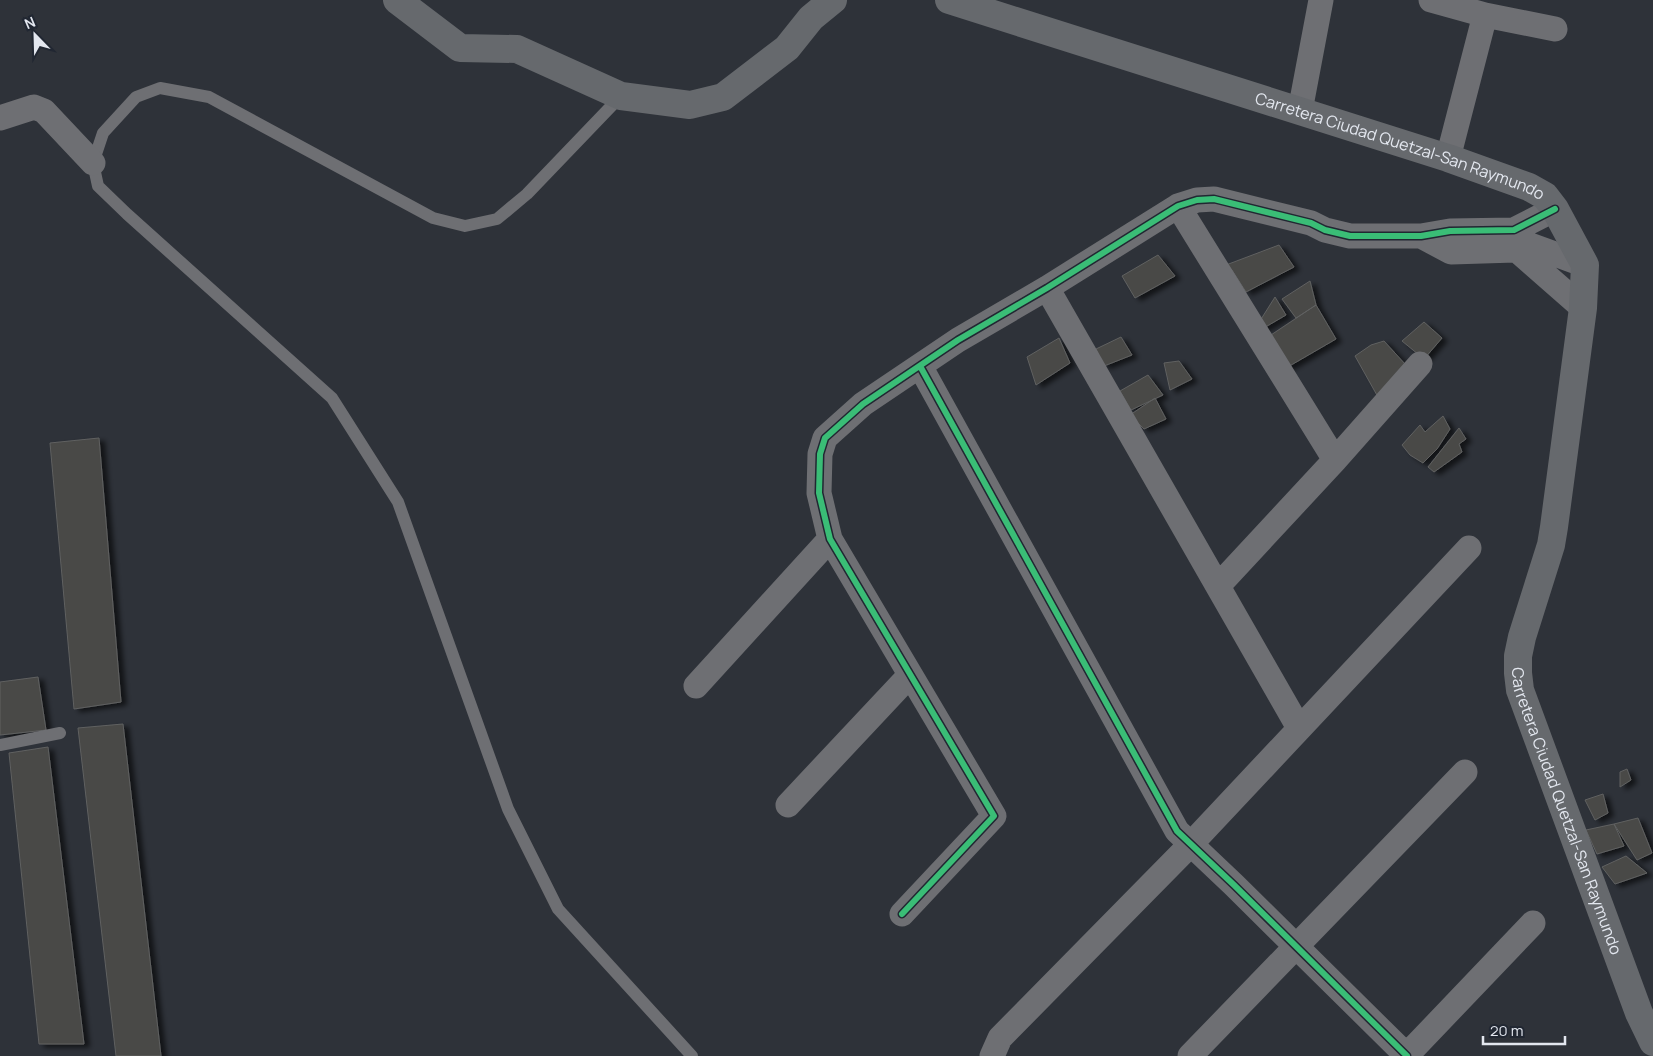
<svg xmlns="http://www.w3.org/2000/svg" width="1653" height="1056" font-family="Manrope,sans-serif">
	<defs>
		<filter id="shadow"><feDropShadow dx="5.5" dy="3" stdDeviation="2.5" flood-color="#0009"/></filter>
	</defs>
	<rect width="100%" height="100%" fill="#2e3239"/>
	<!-- building -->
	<path fill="#484846" stroke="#606161" filter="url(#shadow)" d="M1279,245L1294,267L1246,292L1232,270L1226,265Z
		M1158,255L1175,276L1135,298L1122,276Z
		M1310,281L1316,305L1296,318L1282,299Z
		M1275,297L1286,315L1262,329L1258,324Z
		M1316,305L1336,339L1286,368L1268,337Z
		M1424,322L1442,338L1424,359L1402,341Z
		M1121,337L1132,355L1104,366L1096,349Z
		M1059,338L1070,363L1036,385L1027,357Z
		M1384,341L1405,364L1378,397L1355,356L1371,345Z
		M1179,361L1192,379L1170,390L1164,363Z
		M1148,375L1163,395L1131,410L1120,391Z
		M1155,398L1166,419L1144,429L1130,415Z
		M1443,416L1450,429L1437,449L1423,463L1410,455L1402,445L1420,425L1425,432Z
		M1459,428L1466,439L1459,444L1462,452L1434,472L1428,467Z
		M99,438L121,702L74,709L50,443Z
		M38,677L46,730L0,735V682Z
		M123,724L161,1056H116L78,728Z
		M48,747L84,1044H39L9,753Z
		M1627,769L1631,780L1620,787V772Z
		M1603,794L1608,813L1595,820L1585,800Z
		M1638,818L1652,853L1637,860L1614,824Z
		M1614,824L1624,846L1597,854L1586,830Z
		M1626,856L1647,873L1615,884L1602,867Z"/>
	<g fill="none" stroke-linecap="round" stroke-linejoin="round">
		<!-- lane -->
		<path stroke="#6e6f73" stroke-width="12" d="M621,96L527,194L497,219L465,226L433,218L209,97L160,88L136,97L103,133L93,163L98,186L127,214L332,398L398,502L508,809L558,909L692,1056
			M0,745L60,733"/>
		<!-- street -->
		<path stroke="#6e6f73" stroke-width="25" d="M1431,0L1485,15L1555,29
			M1300,111L1321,0
			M0,118L34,107L44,111L93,163
			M1448,158L1485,15
			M1178,206L1335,460
			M1421,236L1451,252L1515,250L1518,251L1583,308
			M1510,241H1519L1585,265
			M1047,288L1299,728
			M920,366L1177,831L1234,885L1407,1056
			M1218,586L1335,460L1420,364
			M696,686L830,539
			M788,805L910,675
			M902,914L994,816L830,539L819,493L820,454L825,438L863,404L958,340L1047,288L1178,206L1197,200L1214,199L1311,223L1325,230L1350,236H1421L1450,231L1514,230L1555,209
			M992,1056L1000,1038L1191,844L1469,548
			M1190,1056L1465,772
			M1406,1056L1533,923"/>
		<!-- secondary -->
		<g stroke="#66696d" stroke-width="28">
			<path d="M397,0L460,48L517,49L621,96L690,105L723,97L787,48L811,18L833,0"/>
			<path id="s1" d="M949,0L1448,158L1529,187L1545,196L1555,209L1585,265L1583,308L1554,527L1551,545L1522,637L1518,656V673L1520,690L1639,1013L1653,1042"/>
		</g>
		<!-- cycleway casing -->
		<g stroke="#212732" stroke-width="9">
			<path id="cycleway" d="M920,366L1177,831L1234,885L1407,1056
				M902,914L994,816L830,539L819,493L820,454L825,438L863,404L958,340L1047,288L1178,206L1197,200L1214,199L1311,223L1325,230L1350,236H1421L1450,231L1514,230L1555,209"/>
		</g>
		<!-- cycleway -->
		<use href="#cycleway" stroke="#3abd76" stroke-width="6"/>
	</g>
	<g text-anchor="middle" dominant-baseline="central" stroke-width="4" stroke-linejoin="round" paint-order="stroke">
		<!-- street labels -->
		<g font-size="16" fill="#e3e7ef" stroke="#212732">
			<text stroke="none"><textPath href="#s1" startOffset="474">Carretera Ciudad Quetzal-San Raymundo</textPath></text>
			<text stroke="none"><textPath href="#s1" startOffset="1269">Carretera Ciudad Quetzal-San Raymundo</textPath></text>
		</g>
	</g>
	<!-- north arrow -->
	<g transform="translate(35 35) rotate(337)" stroke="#212732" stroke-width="4" paint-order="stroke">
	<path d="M0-4L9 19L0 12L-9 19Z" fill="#e3e7ef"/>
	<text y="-8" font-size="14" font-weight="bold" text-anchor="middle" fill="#e3e7ef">N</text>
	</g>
	<!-- scale -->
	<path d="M1483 1036v8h82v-8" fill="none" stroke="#e3e7ef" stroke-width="2.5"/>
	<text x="1490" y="1036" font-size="15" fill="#e3e7ef" stroke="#212732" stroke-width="4" paint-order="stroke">20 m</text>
</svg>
